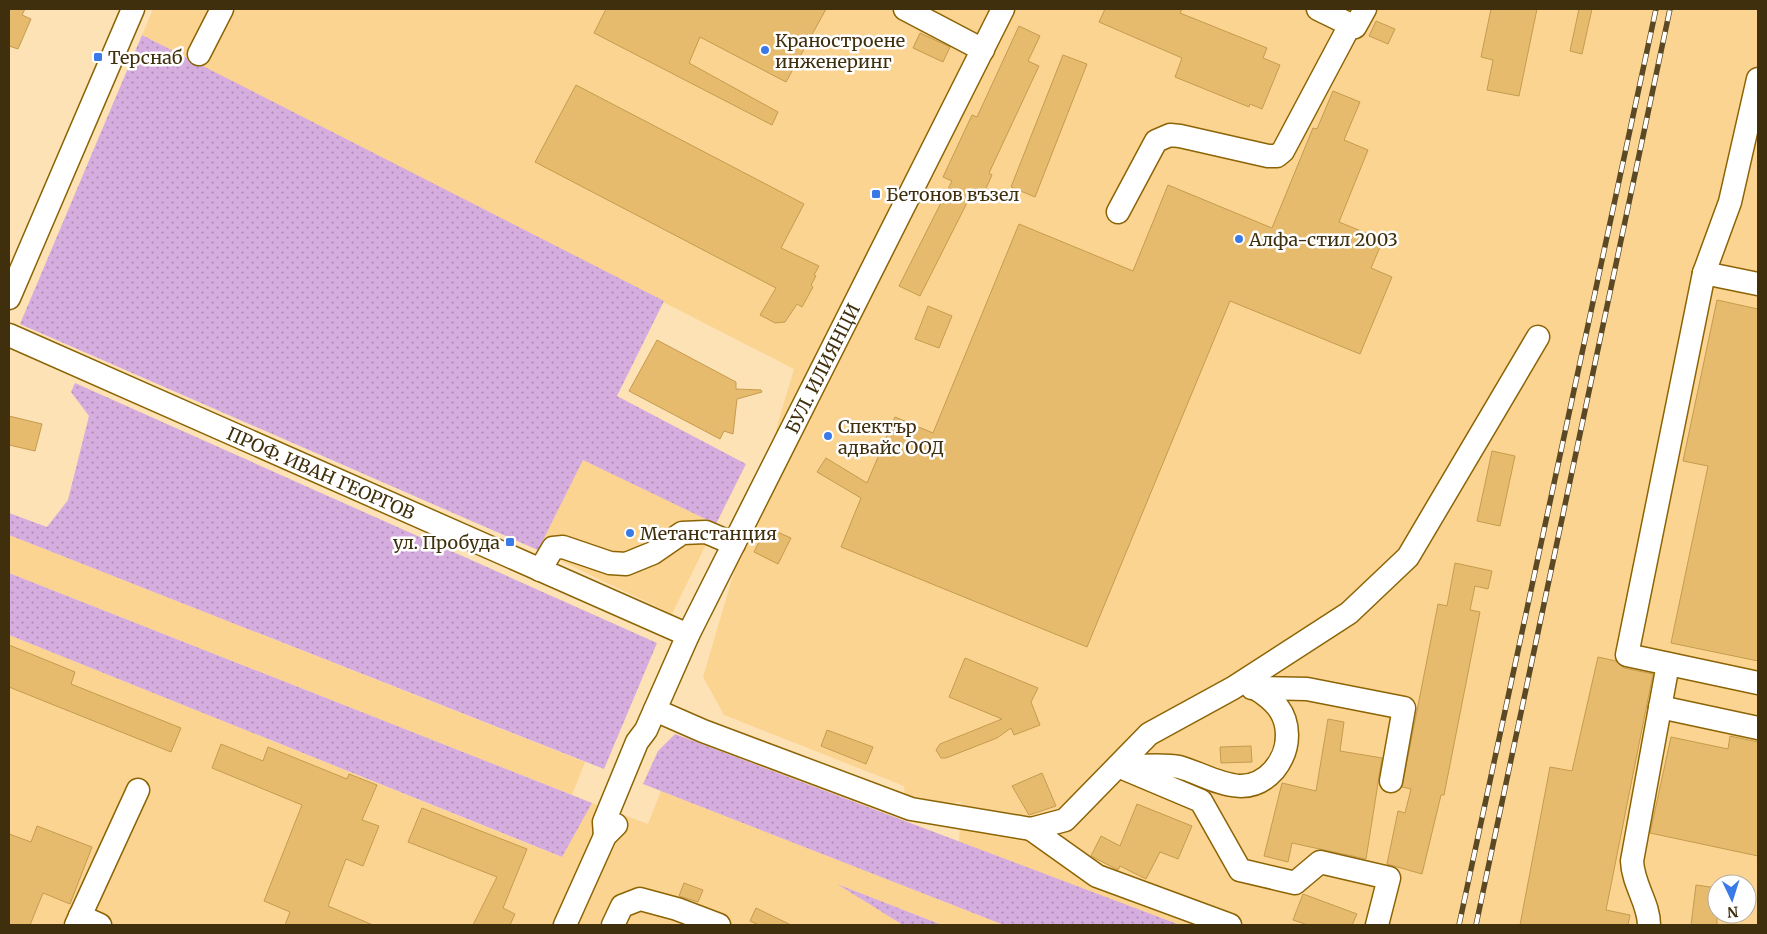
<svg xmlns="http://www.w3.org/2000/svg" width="1767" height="934" font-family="Merriweather,serif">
	<defs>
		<pattern id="grass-dots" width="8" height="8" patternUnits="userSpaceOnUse" patternTransform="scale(1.25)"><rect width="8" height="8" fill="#d6addf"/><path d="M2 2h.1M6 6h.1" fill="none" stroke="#af8db3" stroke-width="1.8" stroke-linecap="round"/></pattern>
	</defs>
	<rect width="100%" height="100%" fill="#fde2b5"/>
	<!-- built -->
	<path fill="#fbd492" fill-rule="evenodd" d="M153,9H1758V925H1180L959,842L961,802L932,805L905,798L904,786L724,715L703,677L794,369L142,35ZM1717,884H1747V914H1717Z
		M583,459L716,524L672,614L538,550Z
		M9,535L585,762L572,795L9,573Z
		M9,635L561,857L592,803L648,824L661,791L1004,925H942L841,886L903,925H9Z"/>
	<!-- grass -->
	<path fill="url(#grass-dots)" d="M142,35L664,301L617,396L746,464L716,524L583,460L538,550L20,324Z
		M75,383L657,643L604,769L9,535V513L47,527L68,500L89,416L71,392Z
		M9,573L572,795L592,803L562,857L9,635Z
		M675,734L1180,925H1004L643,784L658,751Z
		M837,884L942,925H903Z"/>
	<!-- building -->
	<path fill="#e6bb6e" stroke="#c59b4d" d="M9,9H25L22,15L31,19L18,49L9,46Z
		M606,9H826L786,82L700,37L689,63L778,112L772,125L594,33Z
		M1105,9H1182L1180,13L1267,48L1263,58L1280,65L1262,109L1250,104L1249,107L1175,77L1182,58L1099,22Z
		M1491,9H1537L1519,96L1487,90L1493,60L1481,57Z
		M1579,9H1592L1582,54L1570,51Z
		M1376,21L1395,29L1388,44L1369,36Z
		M1019,26L1040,36L1028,61L1039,66L989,173L992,175L983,195L973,191L920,296L899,286L952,181L943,177L972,115L977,117Z
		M920,33L950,47L943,62L913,48Z
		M1063,55L1087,64L1035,197L1011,187Z
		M576,85L804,204L781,248L819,266L814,275L816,276L811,285L813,287L802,307L797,304L785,322L775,323L760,315L776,288L535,162Z
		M1333,91L1360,102L1344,140L1368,150L1339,222L1383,240L1371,268L1392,277L1360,354L1230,301L1087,647L841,547L861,498L817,472L826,458L867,483L895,417L933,433L1019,224L1133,271L1168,185L1272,228L1313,128L1317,129Z
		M1717,300L1758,309V661L1671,643L1708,466L1683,461Z
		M928,306L952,316L939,348L915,339Z
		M657,340L736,382V389L761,390L762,392L737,399L733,434L724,431L720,439L629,391Z
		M9,416L42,424L35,451L9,445Z
		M1492,451L1515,456L1500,526L1477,521Z
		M773,530L791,538L778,564L754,552L762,536L768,539Z
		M1455,563L1492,571L1488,589L1475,586L1470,610L1480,612L1444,795H1441L1422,874L1387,864L1398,811L1405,813L1411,789L1402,787L1438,604L1447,606Z
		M9,645L75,672L71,684L181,728L171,752L9,687Z
		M1598,657L1616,661L1624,668L1653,674L1606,910L1630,915L1628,925H1520L1550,767L1572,771Z
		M965,658L1038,688L1031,702L1040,725L1014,735L1011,728L997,738L946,758H941L936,750L940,744L1002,719L949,697Z
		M1328,719L1344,722L1340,751L1382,758L1366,859L1292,843L1288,862L1264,856L1282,783L1316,791Z
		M827,730L873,747L866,764L821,746Z
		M1730,736L1758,742V856L1650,833L1671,737L1728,749Z
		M221,744L263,761L268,747L347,779L349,774L377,785L362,820L379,826L363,866L346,859L328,906L373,925H285L290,912L264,901L302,805L212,768Z
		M1251,746L1252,762L1221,763L1220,747Z
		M1042,773L1056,806L1029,815L1012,786Z
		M1137,804L1192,826L1178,859L1160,852L1146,879L1120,866L1118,870L1091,856L1101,836L1120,846Z
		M422,808L527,849L503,908L515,914L510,925H473L497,877L408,842Z
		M37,826L92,847L70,904L43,893L30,925H9V834L31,842Z
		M684,883L703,890L698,902L679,896Z
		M1696,885L1717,888V925H1691Z
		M1303,894L1357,914L1352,925H1308L1293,920Z
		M756,908L791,925H759L750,921Z"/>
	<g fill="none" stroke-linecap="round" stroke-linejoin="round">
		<!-- minor casing -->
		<g stroke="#8c6405" stroke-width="25">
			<g id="minor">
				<path d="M905,9L983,50"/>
				<path d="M1318,9L1355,27L1365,9"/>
				<path d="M199,54L222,9"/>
				<path d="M1758,79L1730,202L1704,273L1627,655L1758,683"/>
				<path d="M1118,212L1156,141L1170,135L1180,136L1268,156H1277L1283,151L1350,25"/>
				<path d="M1704,273L1758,284"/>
				<path d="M9,298L133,9"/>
				<path id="s1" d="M9,335L688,635"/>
				<path d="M540,570L553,548L563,547L610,563L626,564L653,553L682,533L706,532L734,544"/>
				<path d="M1252,688L1307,689L1404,708L1391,781"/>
				<path d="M1660,707L1758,728"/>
				<path d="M655,710L703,731L911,809L1031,829L1065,820L1149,734L1233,688L1349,613L1408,557L1538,337"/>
				<path d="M1118,766L1201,801L1240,870L1295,883L1320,862L1389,878L1377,925"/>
				<path d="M1130,766C1145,766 1165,764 1179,767C1211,776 1245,803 1274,770C1283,759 1287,749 1287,735C1287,712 1273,699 1255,688"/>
				<path d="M1031,829L1097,876L1230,925"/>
				<path id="s2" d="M605,836L604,822L637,742L646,730L688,635L1003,9"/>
				<path d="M80,916L100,925"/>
				<path d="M76,925L138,790"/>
				<path d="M565,925L605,836L616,825"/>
				<path d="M613,925L622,906L640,899L677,909L719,925"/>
				<path d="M1649,925C1649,903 1633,885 1632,861L1668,664"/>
			</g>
		</g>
		<!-- minor -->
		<use href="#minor" stroke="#fff" stroke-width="22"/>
		<!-- rail casing -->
		<g stroke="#5b4925" stroke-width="5.5">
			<path id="rail" d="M1459,925L1656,9
				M1476,925L1670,9"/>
		</g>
		<!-- rail -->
		<use href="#rail" stroke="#fff" stroke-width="4" stroke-dasharray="11" stroke-linecap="butt"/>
	</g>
	<!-- markers -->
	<g fill="#3979e8" stroke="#fff" stroke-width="2">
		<circle cx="765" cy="50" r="5"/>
		<rect x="93" y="52" width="10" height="10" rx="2.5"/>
		<rect x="871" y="189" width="10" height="10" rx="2.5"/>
		<circle cx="1239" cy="239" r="5"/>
		<circle cx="828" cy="436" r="5"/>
		<circle cx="630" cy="533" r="5"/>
		<rect x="505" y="537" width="10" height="10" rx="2.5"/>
	</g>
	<g text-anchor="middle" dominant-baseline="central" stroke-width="5" stroke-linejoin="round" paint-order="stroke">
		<!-- poi labels -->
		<g font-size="18" fill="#402f0d" stroke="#fff" text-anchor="start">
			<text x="775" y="40">Краностроене<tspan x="775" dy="21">инженеринг</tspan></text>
			<text x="108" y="57">Терснаб</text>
			<text x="886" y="194">Бетонов възел</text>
			<text x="1249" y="239">Алфа-стил 2003</text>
			<text x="838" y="426">Спектър<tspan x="838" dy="21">адвайс ООД</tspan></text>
			<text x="640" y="533">Метанстанция</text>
			<text x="500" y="542" text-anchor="end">ул. Пробуда</text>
		</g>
		<!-- street labels -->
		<g font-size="18" fill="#402f0d" stroke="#fff">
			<text stroke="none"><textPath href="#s2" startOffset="518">БУЛ. ИЛИЯНЦИ</textPath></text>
			<text stroke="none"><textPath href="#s1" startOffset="341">ПРОФ. ИВАН ГЕОРГОВ</textPath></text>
		</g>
	</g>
	<!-- border -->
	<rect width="1767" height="934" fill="none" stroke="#402f0d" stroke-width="20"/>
	<!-- north arrow -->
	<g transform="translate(1732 899) rotate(176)"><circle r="24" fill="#ffffff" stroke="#b3ac9e"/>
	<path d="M0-4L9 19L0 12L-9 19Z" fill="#3979e8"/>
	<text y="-8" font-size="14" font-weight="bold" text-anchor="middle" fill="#402f0d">N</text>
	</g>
</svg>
